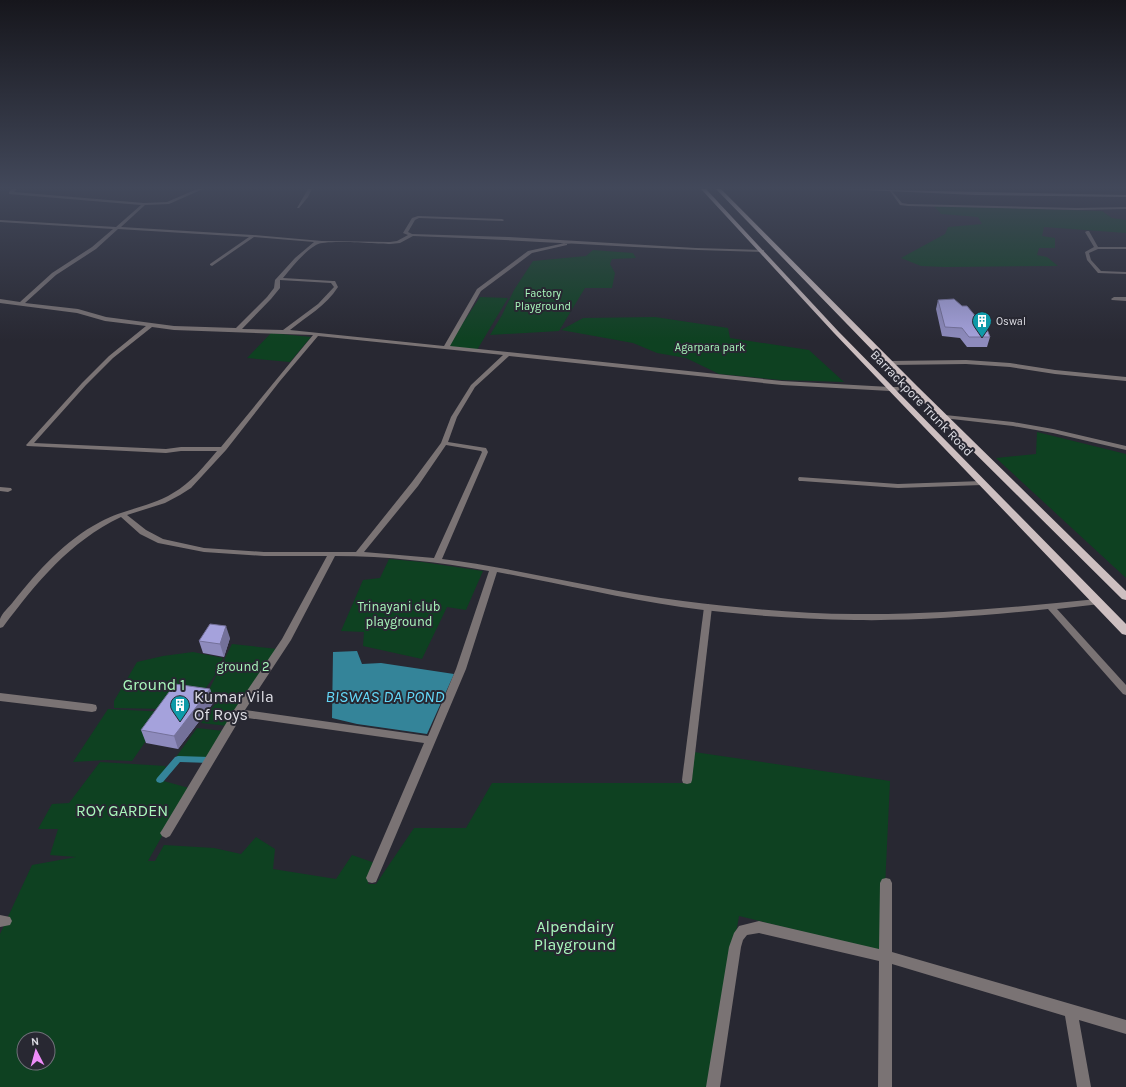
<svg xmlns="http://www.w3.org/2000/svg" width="1126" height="1087" font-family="Karla,sans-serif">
	<rect width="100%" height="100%" fill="#282832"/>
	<!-- green -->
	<path fill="#0e4121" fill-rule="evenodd" d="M934,206L1102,211L1112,218L1126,220V233L1044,227L1042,236L1055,238V248H1039L1037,255L1047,257L1058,266L945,267L921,266L901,258L945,234L948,227L982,224L978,217L941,214Z
		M593,250L633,253L636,258L612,259L610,264L615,273L612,288H585L559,331L490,335L502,315L514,290L533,261L586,256Z
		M480,297L508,298L477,350L447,347Z
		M655,317L728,328L730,338L809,350L844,382L781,380L719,374L686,358L657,353L633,343L561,330L583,318Z
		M271,333L311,337L290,362L247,358Z
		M1037,432L1126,454V578L996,458L1036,454Z
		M389,559L422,562L483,571L466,610L447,607L422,659L363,646L364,632L341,631L363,580L380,578Z
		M232,644L278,649L228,726L201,723L218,700L205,698Z
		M193,652L223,658L218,671L200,696L166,709L114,708V701L137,662L163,656Z
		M108,709L166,712L132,761L106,760L73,762Z
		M197,728L224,731L208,758L176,757Z
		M694,752L890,781L882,951L739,916L710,1087H0V934L32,865L76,857L50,855L58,829H38L52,804L69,803L100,762L166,766L160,780L189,788L148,861H155L164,845L214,848L241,854L256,837L275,849L273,869L336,879L352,855L375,863L368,884H376L414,828H466L492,783H689ZM24,1039H48V1063H24Z"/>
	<!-- water -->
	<path fill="#348499" d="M357,651L362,664L381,663L454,674L427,734L357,724L332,718L333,652Z"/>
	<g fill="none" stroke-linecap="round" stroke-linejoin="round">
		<!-- stream -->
		<path fill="#348499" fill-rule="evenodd" d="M178,756L210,757L213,758L214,760L213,762L210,763L180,762L163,782L160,783L157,782L156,780L157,778L175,757Z"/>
		<!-- lane -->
		<path fill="#7a7374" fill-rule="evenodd" d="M708,604L712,607L692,780L691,783L687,784L683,783L682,780L704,607Z"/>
		<!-- street -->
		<path fill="#7a7374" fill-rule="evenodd" d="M12,189H17L14,192L144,203L167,202L197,189H203L169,204L145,205L121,227L253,235L322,241L390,242L397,241L408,235L403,233L412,218L418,216L502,219L504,220L503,221L419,218L415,220L408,232L412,234L509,237L696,248L764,250V251L762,252C645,249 529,240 413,236L400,243L390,244C376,244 325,239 316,245C304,252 292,267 283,278L333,281H335L338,287C326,306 307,316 290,330L444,346L477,289L528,251L565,243H567V245L532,253L481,291L450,346L782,381L890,387H916L917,388L914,390L890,391L782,385L509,356L475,387L457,417L448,442L486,448L488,452L442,559C523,569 602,591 683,601C740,608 798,614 855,614C936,615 1017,607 1097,599L1100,600L1101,602L1100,604L1057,609L1126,685V695L1123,694L1048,609C984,616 920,621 855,620C797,619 739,615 681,607C619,598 558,583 497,572L466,669L376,882L372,883L368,882L366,878L424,743L241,717L170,836L166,838L162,836L160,833L162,830L234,710L282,639L327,556H264L204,552L158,543L140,534L121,517C69,542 37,582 3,627L0,628C0,626 0,621 0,619C2,613 9,607 13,602C38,571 64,541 100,522C123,509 151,507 173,493C191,483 204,466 217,451H181L166,453L27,446L26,445L27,444L82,383L109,356L146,326L105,321L77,313L0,303V299L20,302L52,273L92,247L113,229L0,222V220L116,227L141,205L9,194V192ZM118,229L249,237L210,264V265L212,266L254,237L314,242L295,258L275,280L274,288L267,297L236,328L174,326L106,317L78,309L25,303L56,275L96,249ZM280,280L331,283L334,287L318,304L283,330L242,329L271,299L280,288ZM152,327L174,330L313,335L221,447H181L166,449L34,443L86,385L113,358ZM318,336L503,355L471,385L451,417L441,443L412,482L356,552H264L204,548L163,539L146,530L127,515L165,503L180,495L191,488L226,450L280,381ZM446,445L481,451L482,452L434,558L364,552L418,486ZM335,556C387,556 438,562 489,571L456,669L428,736L245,710L291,640Z
			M308,189H312L308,197L299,208H297Z
			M890,191H892L902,203L908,204L1077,208L1126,207V209L1077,210L908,206L900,205Z
			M1087,231H1089L1098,247H1126V249H1098L1089,253L1091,260L1101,271L1126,272V274L1098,273L1087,260L1085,252L1094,247L1085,232Z
			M1114,297H1126V301L1112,300L1111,299Z
			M966,360L1010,363L1055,370L1126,377V381L1055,374L1010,367L966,364L890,365L887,363L890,361Z
			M945,415L1013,422L1053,429L1126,446V450L1053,433L1013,426L943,418L942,417Z
			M799,477L898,484L982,481L986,483L982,485L898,488L802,481H799L798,479Z
			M0,487L11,488L12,490L8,492L0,491Z
			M0,693L92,704L96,705L97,708L96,711L92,712L0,701Z
			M886,878L890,879L892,883V952L1126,1020V1034L1079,1020L1091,1087H1077L1065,1016L892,964V1087H878L879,961L759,933L747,935L743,940L741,947L720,1087H706L729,947L734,933L739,926L759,921L879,949L880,883L882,879Z
			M0,915L10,917L12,921L10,925L0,927Z"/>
		<!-- secondary -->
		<path fill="#a99e9f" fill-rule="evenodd" d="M842,189L1126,195V197L977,195Z"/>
		<!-- primary -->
		<path fill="#cdbfc0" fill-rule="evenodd" d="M701,189H706L838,331L1126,624V635L1122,634L834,333Z
			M716,189H721L917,386L1126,591V600L1122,599L911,390Z"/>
	</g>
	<!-- wall -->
	<path fill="#8e8bbd" d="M938,300L990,337L987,347H967L960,338L942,336L936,309Z
		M230,638L224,657L203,653L199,641Z
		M210,689L214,702L178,749L146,743L141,730Z"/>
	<!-- shaded-wall -->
	<path fill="#74719a" d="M226,626L230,638L224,657L220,644Z
		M210,689L214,702L178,749L174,736Z"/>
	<!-- building -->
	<path fill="#a5a2dc" stroke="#74719a" d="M954,299L962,306H967L977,318L985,324L990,337H969L962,328L945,327L938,300Z
		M210,624L226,626L220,644L199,641Z
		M175,684L210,689L174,736L141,730Z"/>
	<!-- sky -->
	<linearGradient id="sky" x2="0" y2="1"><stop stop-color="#16161c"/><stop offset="0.55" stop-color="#42485a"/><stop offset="1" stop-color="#42485a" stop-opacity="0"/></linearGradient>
	<rect width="1126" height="341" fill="url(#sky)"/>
	<!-- icons -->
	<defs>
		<g id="building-pin" transform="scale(1)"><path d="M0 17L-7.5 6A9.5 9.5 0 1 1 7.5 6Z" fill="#0f9aa8" stroke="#282832"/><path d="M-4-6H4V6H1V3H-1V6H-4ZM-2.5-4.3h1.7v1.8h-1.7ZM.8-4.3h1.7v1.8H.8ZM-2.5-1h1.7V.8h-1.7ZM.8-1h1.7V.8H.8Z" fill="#fff"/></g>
	</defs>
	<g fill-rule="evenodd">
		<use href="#building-pin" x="982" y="321"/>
		<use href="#building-pin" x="180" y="705"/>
	</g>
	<g text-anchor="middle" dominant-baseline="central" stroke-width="4" stroke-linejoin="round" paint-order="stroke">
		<!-- far-park labels -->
		<g font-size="11" fill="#a9f8bc" stroke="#282832">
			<text x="543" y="293">Factory<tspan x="543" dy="13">Playground</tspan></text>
			<text x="710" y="347">Agarpara park</text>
		</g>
		<!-- far-poi labels -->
		<g font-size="11" fill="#dedee5" stroke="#282832" text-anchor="start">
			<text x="996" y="321">Oswal</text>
		</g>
		<!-- street labels -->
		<g font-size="13" fill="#dedee5" stroke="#282832">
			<text transform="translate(922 403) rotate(46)">Barrackpore Trunk Road</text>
		</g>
		<!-- park labels -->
		<g font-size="13" fill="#a9f8bc" stroke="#282832">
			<text x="399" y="606">Trinayani club<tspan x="399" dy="15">playground</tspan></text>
			<text x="243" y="666">ground 2</text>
		</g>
		<!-- near-park labels -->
		<g font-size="16" fill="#a9f8bc" stroke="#282832">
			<text x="154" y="684">Ground 1</text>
			<text x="122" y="810">ROY GARDEN</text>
			<text x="575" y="926">Alpendairy<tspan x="575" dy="18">Playground</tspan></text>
		</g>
		<!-- near-poi labels -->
		<g font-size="16" fill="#dedee5" stroke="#282832" text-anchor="start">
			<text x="194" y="696">Kumar Vila<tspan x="194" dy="18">Of Roys</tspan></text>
		</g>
		<!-- near-water labels -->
		<g font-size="17" font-style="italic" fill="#64d7f7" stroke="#282832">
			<text x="385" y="696">BISWAS DA POND</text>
		</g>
	</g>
	<!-- north arrow -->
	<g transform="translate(36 1051) rotate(354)"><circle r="19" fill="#282832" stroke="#71717a"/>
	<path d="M0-3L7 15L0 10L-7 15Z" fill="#ee8cf8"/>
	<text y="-6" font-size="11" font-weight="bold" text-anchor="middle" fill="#dedee5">N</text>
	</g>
</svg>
